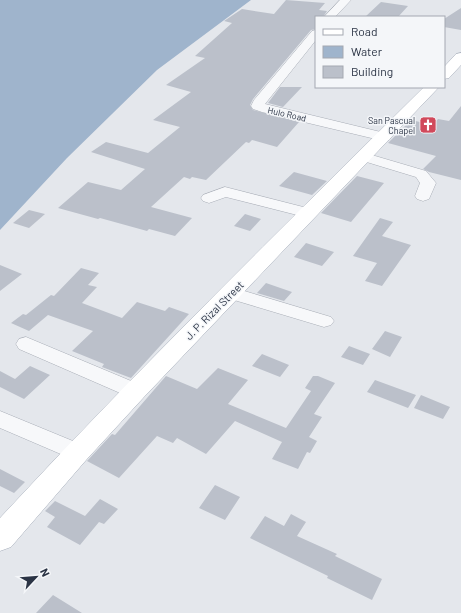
<svg xmlns="http://www.w3.org/2000/svg" width="461" height="613" font-family="Barlow,sans-serif">
	<rect width="100%" height="100%" fill="#e4e7ec"/>
	<!-- water -->
	<path fill="#9fb4cc" d="M0,0H251L157,70L67,158L0,230Z"/>
	<!-- building -->
	<path fill="#bbc0ca" d="M286,0L325,3L319,10L327,11L323,17H316V29L311,30L253,99L250,105L253,110L299,122L277,147L252,140L249,143L246,142L206,180L192,177L190,179L184,177L151,207L192,218L175,236L149,229L147,231L100,218L98,219L58,208L88,182L121,190L145,169L91,152L106,142L148,153L180,127L153,120L191,92L166,85L205,58L195,56L232,23L224,21L242,9L274,14Z
		M381,2L408,6L398,17H365Z
		M461,8V30L444,27V19Z
		M280,87H302L283,107L268,103Z
		M461,106V180L429,172L423,169L436,156L388,143L411,120L433,125L438,119L449,121Z
		M294,172L327,181L312,195L279,186Z
		M357,176L384,183L351,222L321,213Z
		M29,210L45,214L29,228L13,223Z
		M245,214L261,219L250,231L234,226Z
		M380,218L393,222L382,236L411,245L382,286L365,281L377,263L353,256Z
		M306,243L334,252L322,266L294,257Z
		M0,265L22,274L0,291Z
		M81,268L99,273L88,285L97,287L82,303L122,318L137,302L165,311L169,307L189,314L131,378L102,367L104,364L72,351L93,331L48,315L29,331L11,323L23,314L26,315L51,295L54,296Z
		M266,283L292,292L284,301L257,293Z
		M385,331L402,337L390,357L372,349Z
		M349,346L370,354L363,365L341,357Z
		M262,354L289,365L280,377L252,366Z
		M30,366L50,375L24,399L0,387V371L15,379Z
		M218,368L248,380L228,404L286,428L311,391L305,388L313,376H318L335,383L314,414L322,417L309,437L317,441L310,453L307,452L298,469L272,459L282,442L235,421L206,454L177,438L173,443L157,436L119,478L87,461L112,434L115,435L166,376L197,389Z
		M375,380L416,395L408,408L367,392Z
		M421,395L450,407L443,419L414,408Z
		M0,469L25,482L14,493L0,486Z
		M215,485L240,497L225,520L199,508Z
		M100,499L118,509L104,524L99,522L80,545L47,527L55,517L45,511L55,501L85,516Z
		M291,514L306,522L297,536L337,554L335,556L382,579L372,600L327,578L328,576L250,538L265,516L284,526Z
		M53,595L82,613H36Z"/>
	<g fill="none" stroke-linecap="round" stroke-linejoin="round">
		<!-- minor casing -->
		<g stroke="#a9aeb7" stroke-width="1">
			<path id="minor" d="M340,0H351L335,17H324Z
				M316,30V40L265,104L389,134L391,137L389,140L384,141L262,112L253,109L251,106L254,100L312,31Z
				M365,153L426,171L436,183L429,199L423,201L417,199L415,196L420,183L416,177L360,160L358,157L360,154Z
				M225,187L315,210L317,213L315,216L309,218L226,197L209,203L203,201L201,198L203,195Z
				M231,287L331,317L334,321L331,325L324,327L224,297L222,293L224,289Z
				M26,337L143,386L146,391L143,396L135,399L127,396L19,349L16,344L19,339Z
				M0,411L85,446L89,452L85,458L77,461L0,428Z"/>
		</g>
		<!-- major casing -->
		<g stroke="#a3abb8" stroke-width="1">
			<path id="major" d="M461,53V65L449,78L444,79V67L456,54Z
				M424,87H439L144,397L87,459L11,547L0,551V518C137,370 281,229 424,87Z"/>
		</g>
		<!-- minor -->
		<use href="#minor" fill="#f7f8fa" fill-rule="evenodd"/>
		<!-- major -->
		<use href="#major" fill="#fff" fill-rule="evenodd"/>
	</g>
	<!-- icons -->
	<defs>
		<g id="church-square" transform="scale(0.9)"><rect x="-9" y="-9" width="18" height="18" rx="4" fill="#d1495b" stroke="#f4f6f9"/><path d="M-1.2-6h2.4v3.5h3.3v2.4h-3.3V6h-2.4V-.1h-3.3v-2.4h3.3Z" fill="#fff"/></g>
	</defs>
	<g fill-rule="evenodd">
		<use href="#church-square" x="428" y="125"/>
	</g>
	<g text-anchor="middle" dominant-baseline="central" stroke-width="3" stroke-linejoin="round" paint-order="stroke">
		<!-- far-street labels -->
		<g font-size="9" fill="#2b3445" stroke="#f4f6f9">
			<text transform="translate(287 114) rotate(13)">Hulo Road</text>
		</g>
		<!-- far-poi labels -->
		<g font-size="9" fill="#2b3445" stroke="#f4f6f9" text-anchor="end">
			<text x="415" y="120">San Pascual<tspan x="415" dy="10">Chapel</tspan></text>
		</g>
		<!-- street labels -->
		<g font-size="11" fill="#2b3445" stroke="#f4f6f9">
			<text transform="translate(214 310) rotate(-45)">J. P. Rizal Street</text>
		</g>
	</g>
	<!-- legend -->
	<rect x="315" y="16" width="130" height="72" fill="#f4f6f9" stroke="#a4a8b1"/>
	<rect x="323" y="29" width="20" height="6" fill="#ffffff" stroke="#a4a8b1"/>
	<text x="351" y="36" font-size="12" fill="#2b3445">Road</text>
	<rect x="323" y="46" width="20" height="12" fill="#9fb4cc" stroke="#a4a8b1"/>
	<text x="351" y="56" font-size="12" fill="#2b3445">Water</text>
	<rect x="323" y="66" width="20" height="12" fill="#bbc0ca" stroke="#a4a8b1"/>
	<text x="351" y="76" font-size="12" fill="#2b3445">Building</text>
	<!-- north arrow -->
	<g transform="translate(36 577) rotate(64)" stroke="#f4f6f9" stroke-width="3" paint-order="stroke">
	<path d="M0-3L7 15L0 10L-7 15Z" fill="#2b3445"/>
	<text y="-6" font-size="11" font-weight="bold" text-anchor="middle" fill="#2b3445">N</text>
	</g>
</svg>
